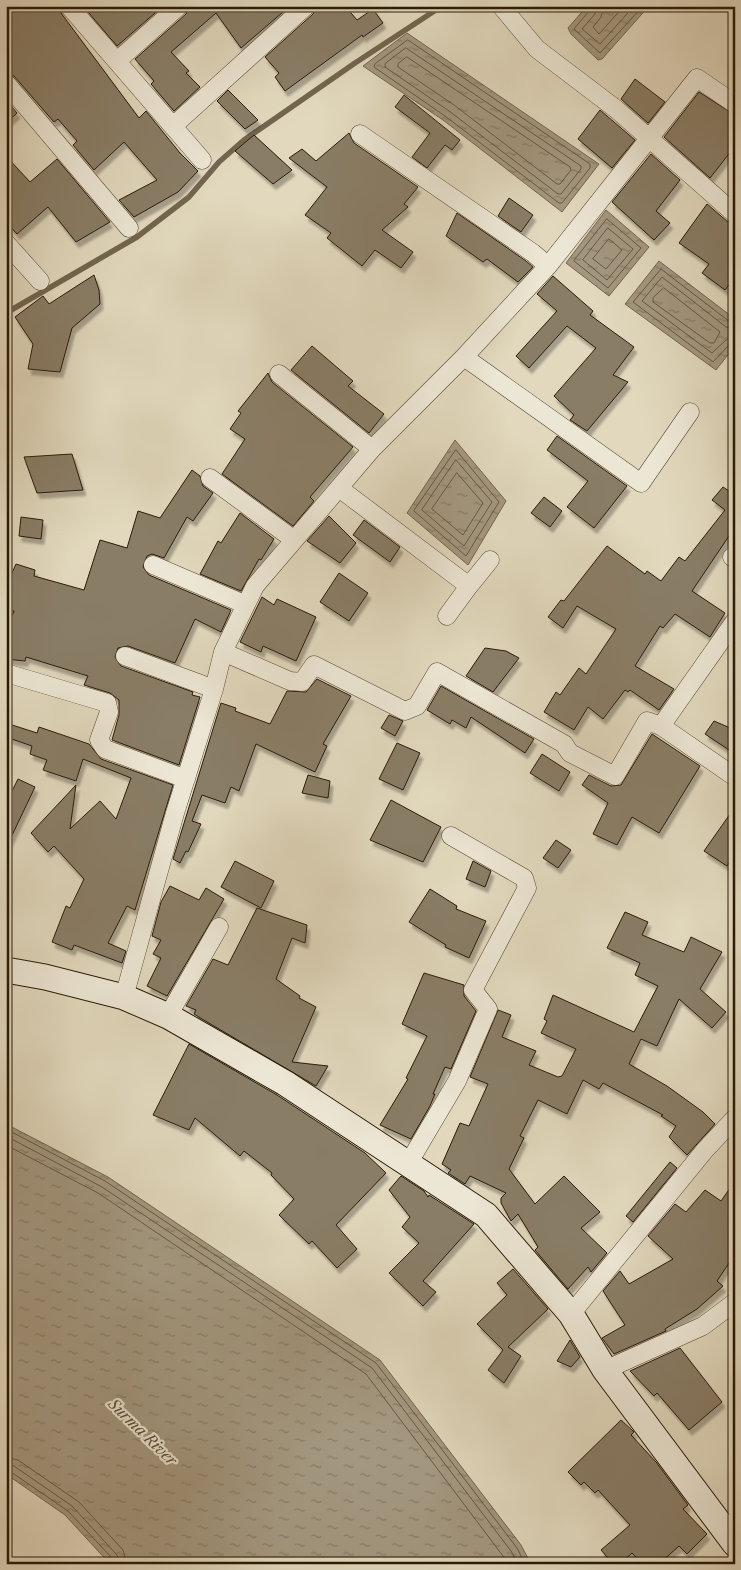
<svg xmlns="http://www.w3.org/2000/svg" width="741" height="1570" font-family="'Libre Caslon Text',serif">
	<defs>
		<pattern id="water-ripples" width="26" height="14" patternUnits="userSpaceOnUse" patternTransform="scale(1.25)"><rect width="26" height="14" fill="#a3977f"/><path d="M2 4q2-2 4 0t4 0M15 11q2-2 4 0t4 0" fill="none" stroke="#857a66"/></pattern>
		<filter id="shadow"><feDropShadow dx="3" dy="5.5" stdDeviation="1" flood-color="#0004"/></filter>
	</defs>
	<rect width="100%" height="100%" fill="#e1d8bd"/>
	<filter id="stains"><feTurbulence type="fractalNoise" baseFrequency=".004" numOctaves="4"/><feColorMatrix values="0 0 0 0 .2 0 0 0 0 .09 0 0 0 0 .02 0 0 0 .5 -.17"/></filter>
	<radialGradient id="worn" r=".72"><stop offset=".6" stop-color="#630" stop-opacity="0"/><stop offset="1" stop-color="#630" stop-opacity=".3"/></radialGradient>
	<!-- water -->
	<path fill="url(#water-ripples)" stroke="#73654f" d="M587,6H649L602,59L598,60L571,34L568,28Z
		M407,33L599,164L562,212L443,120L363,66Z
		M606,210L649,247L609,296L566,263Z
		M659,261L735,319V346L716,370L625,304Z
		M455,440L506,501L468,565L407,513Z
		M6,1124L108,1177L380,1360L521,1545L531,1564H110L65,1515L6,1474Z"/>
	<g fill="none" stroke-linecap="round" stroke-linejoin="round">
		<!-- shore -->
		<path stroke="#665843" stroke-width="1" d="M590,6L589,11L574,29L600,53L643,6
			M596,6L595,14L582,29L600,44L634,6
			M604,6L601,17L593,27L599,34L624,6
			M408,40L590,164V168L562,203H559L445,116L374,67L375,64Z
			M406,48L581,166V169L561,194H558L449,111L385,67V64Z
			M407,57L570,167L571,170L560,184H557L454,105L398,67V64Z
			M607,219L641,248L608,288L574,261Z
			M608,228L633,249L607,280L583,260Z
			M609,239L622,250L606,269L593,259Z
			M664,288L720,332L714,343H710L653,302V298Z
			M735,323L730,322L661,269L633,302L713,362L729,345L735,344
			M735,329L726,327L662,277L642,301L712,353L726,340L735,337
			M456,450L499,502L466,556L414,511Z
			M456,460L492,502L464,546L422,510Z
			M457,473L483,503L463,535L432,509Z
			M6,1129L105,1181L376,1363L517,1548L525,1564
			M6,1136L102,1187L372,1368L511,1551L518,1564
			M6,1145L98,1193L366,1374L509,1564
			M6,1457L18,1460L79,1502L123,1550L127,1564
			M6,1464L14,1466L72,1506L117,1555L120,1564
			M6,1471L11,1472L68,1511L112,1558L113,1564"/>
		<!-- stream -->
		<path stroke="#73654f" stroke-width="5.5" d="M6,313L137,237L189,197L219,162L244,140L355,63L442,6"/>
	</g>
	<!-- building -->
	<path fill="#897d66" stroke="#2a1a07" filter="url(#shadow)" d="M6,6H59L61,13L139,118L146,111L180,153L198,171L178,192L134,217L119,200L157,180L124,142L94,170L73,145L77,141L58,119L54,122L14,76L6,73Z
		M83,6H163L117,46Z
		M189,6H290L241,48L216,13L171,52L189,71L186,73L200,87L174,111L151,84L154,81L135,59L186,14Z
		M316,6H345L357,20L373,9L383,23L363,37L362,35L285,91L275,77L279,73L265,57L313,14Z
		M635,79L665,102L648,123L621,99Z
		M228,90L258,120L245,129L217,101Z
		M699,92L735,115V146L710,178L664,137Z
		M404,95L460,140L452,150L445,145L427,168L412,157L430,133L395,107Z
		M6,100L17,113L6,123Z
		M600,110L635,140L612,168L578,139Z
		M349,133L354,143L418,187L404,204L408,207L382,230L413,252L401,268L375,250L362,266L327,238L331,233L305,215L327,187L289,158L302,149L316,161Z
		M254,135L292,170L273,184L235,151Z
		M651,154L680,180L656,211L670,223L654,240L612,202Z
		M6,156L30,182L57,159L110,222L76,242L48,207L17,234L6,222Z
		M509,198L533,215L521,232L498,216Z
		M707,204L728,222L735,224V277L725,290L702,273L709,264L679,243Z
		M457,213L526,261L533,267L518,282L487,259L483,262L446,236Z
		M94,275L99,290L100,304L72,328L60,372L28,369L33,344L15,317L43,296L49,304Z
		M553,276L593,311L590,315L634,347L613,375L628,382L587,431L570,420L574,415L554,396L596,348L567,326L529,368L516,356L557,311L537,294Z
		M312,346L353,381L348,386L384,414L369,433L291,370Z
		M268,373L272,382L353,447L310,497L314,501L293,526L222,474L245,439L230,429L241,413L238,411Z
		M557,436L627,486L594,528L567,507L588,481L547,450Z
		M72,454L83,490L37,493L24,457Z
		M192,470L200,476L203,486L213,493L193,521L187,517L164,558L152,554L147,556L143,567L149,575L231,610L221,632L195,619L175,663L128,646L118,648L115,657L121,666L193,692L192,695L200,697L179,765L112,740L119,715V700L110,693L84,685L88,676L26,657L25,661L6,659V631L14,611L6,609V586L16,564L35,570L34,576L84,590L100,540L127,548L138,511L160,518Z
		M723,487L735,495V527L692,591L725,613L710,637L675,614L663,628L660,626L635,666L674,689L659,710L630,690L628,692L625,690L603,719L588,707L574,730L544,712L556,692L560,695L579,668L586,674L616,629L577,606L563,628L548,617L561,600L564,601L607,546L645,574L647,571L661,581L679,557L685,561L725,510L712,500Z
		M544,497L562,511L550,527L531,513Z
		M240,513L274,539L261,560L259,559L241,591L200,574L218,541L221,543Z
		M329,516L356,543L340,563L307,541Z
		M21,517L43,520L41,539L19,536Z
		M364,520L400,547L390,562L353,535Z
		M339,573L368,593L349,621L320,602Z
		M262,597L274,605L277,599L316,617L296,661L263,646L261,652L240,642Z
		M485,648L506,651L519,658L493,692L466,676Z
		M317,679L351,696L323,744L327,746L315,772L256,744L239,791L231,787L225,803L202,795L192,821L201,824L188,852L186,851L180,863L173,859L221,703L236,708L235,711L270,724L287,691L306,692Z
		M441,686L534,739L525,753L471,717L466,728L452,720L450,724L427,710Z
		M389,715L403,721L395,736L381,728Z
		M714,721L735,730V754L705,734Z
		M6,723L37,733L39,727L89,744L101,759L173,785L135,910L127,906L108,943L126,951L122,963L74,945L72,950L52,942L66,906L70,908L84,879L54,846L48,852L31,833L76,785L70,829L100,801L116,819L131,778L83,759L76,781L43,770L47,760L30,754L32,746L6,737Z
		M652,734L700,766L659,833L632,817L617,845L593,834L608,803L582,785L589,775L611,786L621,785Z
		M397,743L420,753L403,790L379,779Z
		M542,754L570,772L559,791L530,773Z
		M308,775L330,781L328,798L302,793Z
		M18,779L35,787L6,848V789L12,791Z
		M391,800L441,827L423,862L370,840Z
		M735,807V855L727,866L704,851Z
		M556,840L571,850L558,868L543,858Z
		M235,861L274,881L261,908L221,887Z
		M473,861L491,871L485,887L466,879Z
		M170,886L199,900L206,888L224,899L167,996L147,986L161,958L153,954L161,940L152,936L161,902Z
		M430,889L457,906L456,909L486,921L469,958L445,947L446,945L409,922Z
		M257,908L307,925L305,943L292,938L276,979L300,996L299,998L316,1007L292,1062L328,1066L316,1086L202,1019L194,1014L196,1010L186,1006L213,959L228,965Z
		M625,912L648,922L642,935L684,952L691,937L722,952L700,989L726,1012L712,1028L679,999L657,1046L641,1039L629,1064L667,1086L703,1112L715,1124L687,1155L669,1137L676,1126L661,1116L663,1115L603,1083L599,1089L583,1080L567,1114L538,1100L520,1136L524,1138L509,1169L535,1204L564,1176L600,1212L581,1228L607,1253L591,1272L588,1267L568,1289L535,1250L538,1247L518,1214L511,1221L501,1203V1198L506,1193L470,1176L465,1184L448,1173L451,1170L442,1164L460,1123L469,1126L488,1084L470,1077L498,1010L511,1015L502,1037L536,1051L529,1065L558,1077L562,1076L576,1049L541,1033L547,1021L544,1019L553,995L634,1032L658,986L635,975L640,963L607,948Z
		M424,973L464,985V996L476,1011L451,1069L445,1067L433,1094H435L430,1106L411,1139L380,1125L408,1079L406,1078L427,1036L402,1024Z
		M189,1044L277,1095L365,1153L386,1173L336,1225L357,1249L337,1268L312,1241L309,1244L279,1215L294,1199L271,1175L272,1173L244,1151L240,1156L195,1118L189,1130L153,1115Z
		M670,1162L677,1168L633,1222L626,1216Z
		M401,1176L424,1191L428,1197L429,1195L474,1224L423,1281L436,1292L423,1306L389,1273L419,1243L402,1227L410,1217L389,1190Z
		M735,1181V1254L717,1281L723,1286L697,1309L665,1329L666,1331L614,1354L602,1338L625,1325L603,1291L620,1271L629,1284L673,1259L648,1236L675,1204L686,1212L705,1190L721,1201Z
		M513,1269L548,1309L508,1347L521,1356L504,1383L488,1370L503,1350L477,1324L507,1295L497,1283Z
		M570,1340L580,1357L571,1367L557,1361Z
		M680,1348L722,1402L689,1430L657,1393L654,1396L630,1371Z
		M621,1420L634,1432L631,1435L656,1462L688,1505L683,1509L707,1534L687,1554L679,1546L659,1564H642L632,1553L620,1564H613L601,1550L630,1525L598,1490L595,1493L584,1482L581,1485L568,1472Z"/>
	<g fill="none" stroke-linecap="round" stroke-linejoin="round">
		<!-- street casing -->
		<g stroke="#584a34" stroke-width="19">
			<path id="street" d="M69,6L202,160
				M501,6L537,49L616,109L735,214
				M117,61L179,6
				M6,83L129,228
				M173,126L306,6
				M360,134L533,253L548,266
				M6,243L40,281
				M464,357L641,483L690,412
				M279,374L372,449
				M210,478L293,539
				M339,488L469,586L490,560
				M732,557L735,559
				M153,565L244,604
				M447,616L469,586
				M223,652L290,681L302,682L314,665L405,711L417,706L437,672L564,744L570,753L615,776L647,721L661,726L735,621
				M125,656L214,689
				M6,673L107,703L109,712L99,740L105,749L186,779
				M661,726L735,777
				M124,997L175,813L214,689L223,652L255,586L372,449L464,357L548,266L697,78L735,104
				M168,1016L219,927
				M408,1164L457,1081L488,1009L473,990L527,888L524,878L451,836
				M571,1314L705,1150L735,1118
				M605,1370L703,1326L735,1302"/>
		</g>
		<!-- secondary casing -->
		<g stroke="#2a1a07" stroke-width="27">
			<path id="secondary" d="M6,970L45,977L124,997L168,1016L285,1083L486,1215L571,1314L605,1370L735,1544"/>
		</g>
		<!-- street -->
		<use href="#street" stroke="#ece6d4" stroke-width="18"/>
		<!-- secondary -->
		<use href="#secondary" stroke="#ece6d4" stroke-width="25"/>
	</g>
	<g text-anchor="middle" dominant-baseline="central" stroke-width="4.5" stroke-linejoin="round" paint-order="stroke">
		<!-- water labels -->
		<g font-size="15" font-style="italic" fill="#5a4c37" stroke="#ece6d4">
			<text transform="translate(143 1432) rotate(44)">Surma River</text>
		</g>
	</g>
	<!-- margin -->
	<rect width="741" height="1570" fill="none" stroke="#e1d8bd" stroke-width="25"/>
	<rect x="8" y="8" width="726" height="1555" fill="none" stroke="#2a1a07" stroke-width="2.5"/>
	<rect x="12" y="12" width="716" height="1545" fill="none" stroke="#2a1a07"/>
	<rect width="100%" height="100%" filter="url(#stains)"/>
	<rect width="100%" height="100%" fill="url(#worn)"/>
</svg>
